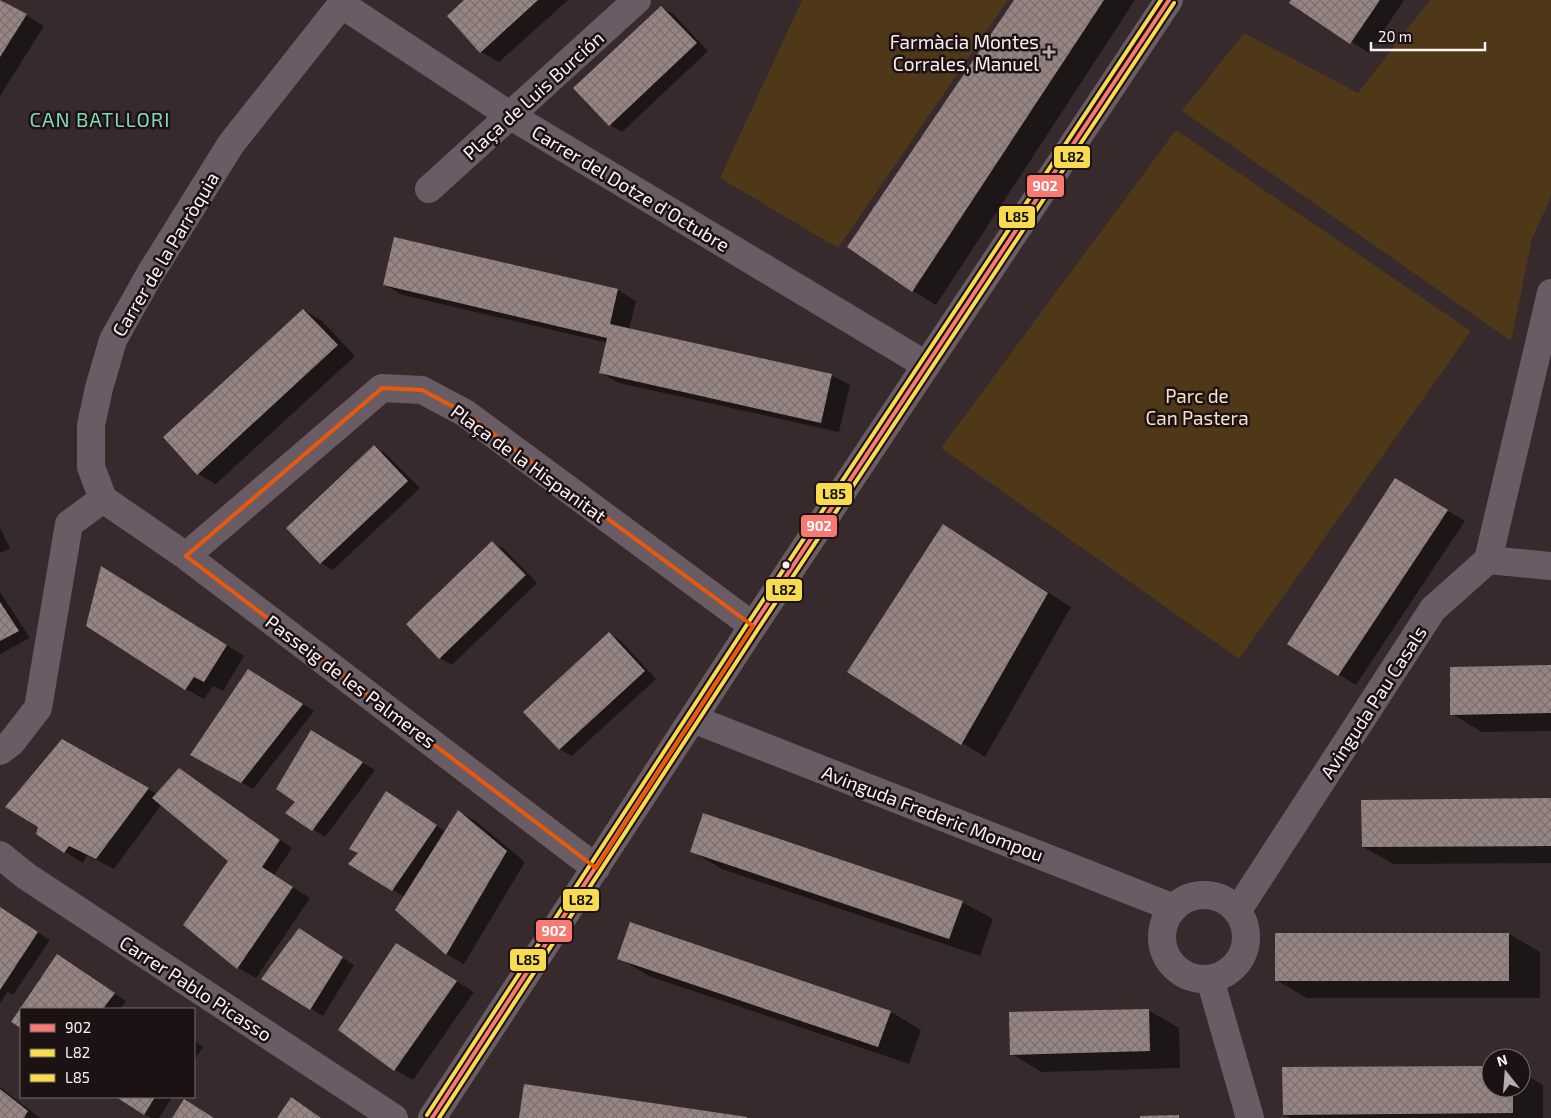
<svg xmlns="http://www.w3.org/2000/svg" width="1551" height="1118" font-family="'Exo 2',sans-serif">
	<defs>
		<pattern id="building-cross-hatch" width="8" height="8" patternUnits="userSpaceOnUse" patternTransform="scale(1.25)"><rect width="8" height="8" fill="#968683"/><path d="M0 0l8 8M0 8l8-8" fill="none" stroke="#7c706f"/></pattern>
	</defs>
	<rect width="100%" height="100%" fill="#372a2c"/>
	<!-- park -->
	<path fill="#4e3818" d="M802,0H1008L838,248L720,178Z
		M1430,0H1551V197L1532,239L1511,341L1182,111L1244,33L1358,93Z
		M1176,130L1471,331L1239,659L941,448Z"/>
	<!-- shadow -->
	<path fill="#0007" d="M0,0L44,26L0,96Z
		M466,0H568L499,62L481,52Z
		M1016,0H1135L936,305L913,291L849,247Z
		M1292,0H1404L1369,53L1290,3Z
		M661,7L673,14L708,51L622,132L610,125Z
		M395,238L618,290L636,301L629,330L831,375L850,385L839,432L619,383L601,373L608,343L403,295L384,285Z
		M304,310L322,321L355,356L216,484L198,474Z
		M374,447L386,454L420,488L333,570L321,563Z
		M1413,490L1465,521L1356,685L1338,674Z
		M943,525L1071,607L985,757L849,672Z
		M0,528L10,548L0,553Z
		M492,542L504,549L537,583L452,665L440,658Z
		M119,578L244,656L223,691L213,686L204,699L186,689Z
		M0,592L30,638L0,654Z
		M609,633L621,641L656,679L572,756L559,749Z
		M1551,666V731L1482,732L1452,714Z
		M261,677L314,711L253,789L192,754Z
		M324,739L375,770L325,837L287,812L296,802Z
		M63,740L157,794L191,777L292,848L274,875L310,898L256,978L238,968L185,925L229,860L162,804L114,869L87,855L83,863L37,834Z
		M398,799L446,832L459,812L477,822L525,862L464,964L446,954L405,897L350,864Z
		M1551,799V863L1394,864L1363,847Z
		M691,851L962,902L993,919L980,956L722,869Z
		M0,908L50,940L13,995L7,992L0,1004Z
		M631,923L891,1012L921,1030L909,1064L649,976L619,958Z
		M299,929L354,965L323,1016L263,978Z
		M1509,934L1540,952V998H1307L1276,980L1277,935Z
		M414,955L474,992L413,1080L395,1070L339,1029Z
		M58,956L126,1001L120,1009H22Z
		M1148,1010L1179,1028L1180,1068L1042,1072L1011,1054Z
		M194,1041L203,1047L194,1061Z
		M1491,1067V1088H1521V1072L1543,1085V1118H1291L1284,1114Z
		M0,1087L40,1118H0Z
		M119,1097H172L159,1118H151Z"/>
	<!-- building -->
	<path fill="url(#building-cross-hatch)" d="M0,0L27,14L0,57Z
		M464,0H538L480,53L447,16Z
		M1014,0H1104L912,292L847,247Z
		M1291,0H1380L1350,44L1289,3Z
		M661,6L697,43L609,126L573,88Z
		M394,237L618,289L610,324L832,374L821,423L599,373L607,338L383,285Z
		M303,309L338,345L197,475L163,437Z
		M374,445L408,481L320,564L286,528Z
		M1395,478L1448,510L1338,676L1287,644Z
		M943,524L1048,593L961,745L847,672Z
		M492,541L526,575L439,659L406,624Z
		M101,566L227,645L204,682L194,677L185,690L86,626Z
		M0,602L19,631L0,641Z
		M609,632L645,671L559,750L523,712Z
		M1551,665V713L1450,715V667Z
		M248,669L303,704L241,783L190,755Z
		M311,730L363,762L312,831L285,813L295,802L276,789Z
		M62,739L149,788L96,859L69,846L64,853L36,834L38,827L5,807Z
		M179,768L280,840L262,867L293,887L237,969L183,925L228,861L152,798Z
		M386,791L437,825L392,891L348,864L358,853L349,849Z
		M1551,798V846L1362,847L1361,800Z
		M458,810L507,851L446,955L395,910Z
		M703,813L963,901L949,939L690,852Z
		M0,907L38,932L0,990Z
		M630,922L891,1011L878,1047L617,959Z
		M299,928L343,957L310,1010L261,979Z
		M1275,933H1509V981H1275Z
		M396,943L457,981L394,1071L338,1030Z
		M57,954L115,993L103,1009H21V1028L11,1022Z
		M1149,1009L1150,1051L1010,1055L1009,1012Z
		M1491,1066V1088H1513V1113L1283,1115L1282,1067Z
		M524,1084L747,1117V1118H519Z
		M0,1089L28,1111L24,1118H0Z
		M116,1097H155L144,1115Z
		M291,1097L321,1118H277Z
		M184,1099L214,1118H172Z
		M1179,1115V1118H1140V1116Z"/>
	<g fill="none" stroke-linecap="round" stroke-linejoin="round">
		<!-- minor -->
		<path stroke="#6a5c65" stroke-width="28" d="M341,4L511,116L926,365
			M429,189L637,0
			M103,499L186,556L596,868
			M103,499L91,467V425L99,388L113,340L150,274L231,144L345,0
			M186,556L382,388L422,390L465,413L753,626
			M1488,560L1551,293
			M693,719L1174,908
			M0,751L11,743L38,708L69,524L103,499
			M0,855L26,876L394,1118
			M1162 937a42 42 0 1 1 84 0a42 42 0 1 1-84 0Z
			M1238,910L1433,609L1488,560L1551,566
			M1210,979L1250,1118
			M432,1118L753,626L1169,0"/>
		<!-- bus-1 casing -->
		<g stroke="#1c1213" stroke-width="8">
			<path id="bus-1" d="M432,1118L753,626L1169,0"/>
		</g>
		<!-- bus-2 casing -->
		<g stroke="#1c1213" stroke-width="8">
			<path id="bus-2" d="M439,1118L758,629L1174,3"/>
		</g>
		<!-- bus-3 casing -->
		<g stroke="#1c1213" stroke-width="8">
			<path id="bus-3" d="M427,1115L748,623L1161,0"/>
		</g>
		<!-- bus-1 -->
		<use href="#bus-1" stroke="#f87972" stroke-width="4"/>
		<!-- bus-2 -->
		<use href="#bus-2" stroke="#f9db4f" stroke-width="4"/>
		<!-- bus-3 -->
		<use href="#bus-3" stroke="#f9db4f" stroke-width="4"/>
	</g>
	<!-- marked area -->
	<path fill="none" stroke="#e8590c" stroke-width="4" stroke-linejoin="round" d="M382,388L422,390L465,413L753,626L596,868L186,556Z"/>
	<!-- markers -->
	<path fill="#b8abad" stroke="#1c1213" stroke-width="2" d="M1046.5 44.5h5v5h5v5h-5v5h-5v-5h-5v-5h5z"/>
	<circle fill="#fef1f3" stroke="#1c1213" stroke-width="2" cx="786" cy="565" r="4.5"/>
	<g text-anchor="middle" dominant-baseline="central" stroke-width="5" stroke-linejoin="round" paint-order="stroke">
		<!-- poi labels -->
		<g font-size="19" fill="#fef1f3" stroke="#1c1213" text-anchor="end">
			<text x="1039" y="41">Farmàcia Montes<tspan x="1039" dy="22">Corrales, Manuel</tspan></text>
		</g>
		<!-- street labels -->
		<g font-size="19" fill="#fef1f3" stroke="#1c1213">
			<text transform="translate(533 95) rotate(-42)">Plaça de Luis Burción</text>
			<text transform="translate(631 188) rotate(31)">Carrer del Dotze d'Octubre</text>
			<text transform="translate(165 254) rotate(-59)">Carrer de la Parròquia</text>
			<text transform="translate(529 463) rotate(36)">Plaça de la Hispanitat</text>
			<text transform="translate(351 681) rotate(37)">Passeig de les Palmeres</text>
			<text transform="translate(1373 702) rotate(-57)">Avinguda Pau Casals</text>
			<text transform="translate(933 813) rotate(21)">Avinguda Frederic Mompou</text>
			<text transform="translate(196 988) rotate(33)">Carrer Pablo Picasso</text>
		</g>
		<!-- park labels -->
		<g font-size="19" fill="#f7e1c3" stroke="#1c1213">
			<text x="1197" y="395">Parc de<tspan x="1197" dy="22">Can Pastera</tspan></text>
		</g>
		<!-- neighbourhood labels -->
		<g font-size="20" letter-spacing="1" fill="#7dd9ba" stroke="#1c1213">
			<text x="100" y="119">CAN BATLLORI</text>
		</g>
	</g>
	<g stroke="#1c1213" stroke-width="2">
		<rect x="1053" y="145" width="38" height="24" rx="5" fill="#f9db4f"/>
		<rect x="1026" y="174" width="39" height="24" rx="5" fill="#f87972"/>
		<rect x="998" y="205" width="38" height="24" rx="5" fill="#f9db4f"/>
		<rect x="815" y="482" width="38" height="24" rx="5" fill="#f9db4f"/>
		<rect x="800" y="514" width="38" height="24" rx="5" fill="#f87972"/>
		<rect x="765" y="578" width="38" height="24" rx="5" fill="#f9db4f"/>
		<rect x="562" y="888" width="38" height="24" rx="5" fill="#f9db4f"/>
		<rect x="535" y="919" width="38" height="24" rx="5" fill="#f87972"/>
		<rect x="509" y="948" width="38" height="24" rx="5" fill="#f9db4f"/>
	</g>
	<g font-size="14" text-anchor="middle" font-weight="bold" fill="#fff">
		<text x="1045" y="191">902</text>
		<text x="819" y="531">902</text>
		<text x="554" y="936">902</text>
	</g>
	<g font-size="14" text-anchor="middle" font-weight="bold" fill="#111">
		<text x="1072" y="162">L82</text>
		<text x="1017" y="222">L85</text>
		<text x="834" y="499">L85</text>
		<text x="784" y="595">L82</text>
		<text x="581" y="905">L82</text>
		<text x="528" y="965">L85</text>
	</g>
	<!-- legend -->
	<rect x="20" y="1008" width="175" height="90" fill="#1c1213" stroke="#766b6d"/>
	<rect x="30" y="1024" width="25" height="8" fill="#f87972" stroke="#766b6d"/>
	<text x="65" y="1033" font-size="15" fill="#fef1f3">902</text>
	<rect x="30" y="1049" width="25" height="8" fill="#f9db4f" stroke="#766b6d"/>
	<text x="65" y="1058" font-size="15" fill="#fef1f3">L82</text>
	<rect x="30" y="1074" width="25" height="8" fill="#f9db4f" stroke="#766b6d"/>
	<text x="65" y="1083" font-size="15" fill="#fef1f3">L85</text>
	<!-- north arrow -->
	<g transform="translate(1506 1073) rotate(343)"><circle r="24" fill="#1c1213" stroke="#766b6d"/>
	<path d="M0-4L9 19L0 12L-9 19Z" fill="#b8abad"/>
	<text y="-8" font-size="14" font-weight="bold" text-anchor="middle" fill="#fef1f3">N</text>
	</g>
	<!-- scale -->
	<path d="M1371 42v8h114v-8" fill="none" stroke="#fef1f3" stroke-width="2.5"/>
	<text x="1378" y="42" font-size="15" fill="#fef1f3" stroke="#1c1213" stroke-width="4" paint-order="stroke">20 m</text>
</svg>
